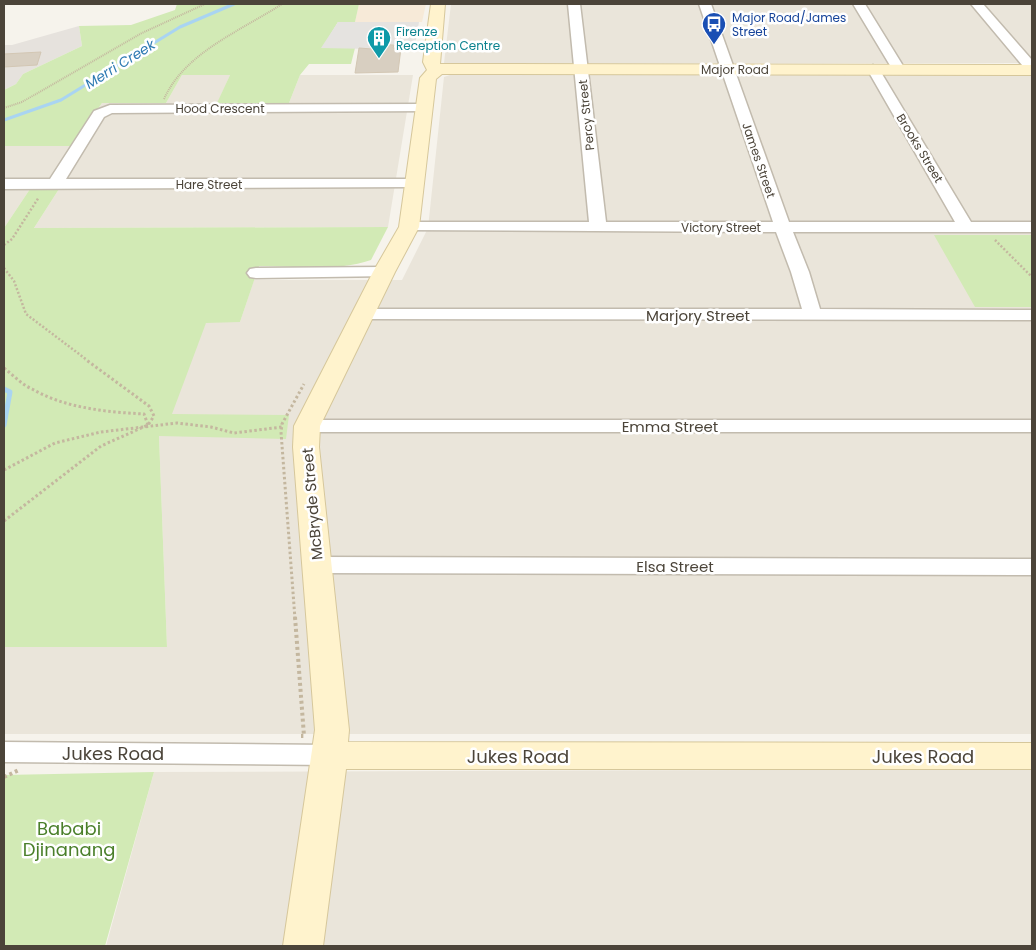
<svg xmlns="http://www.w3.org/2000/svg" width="1036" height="950" font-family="Poppins,sans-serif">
	<rect width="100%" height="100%" fill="#f6f3ec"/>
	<!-- residential -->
	<path fill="#eae5da" d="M451,4H1032V63H444Z
		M182,75H230L218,102L289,103L300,75H413L388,227L34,228L59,189H30L4,228V146H72L102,103H166Z
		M450,75H1032V734H4V647H167L159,436L206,322H240L254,280H402L428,228L444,77Z
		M1032,769V946H106L154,772Z"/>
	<!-- commercial -->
	<path fill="#f7ead8" d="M359,4H426L422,22H355Z"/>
	<!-- industrial -->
	<path fill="#e6e2dd" d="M79,26L82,46L23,74L16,84L4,90V45H12Z"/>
	<!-- green -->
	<path fill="#d2eab5" d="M177,4H359L355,22H338L322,48H355L351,64H309L300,75L289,103H217L230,75H182L166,103H102L72,146H4V90L16,84L23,74L82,46L79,26L131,25L175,10Z
		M30,189H59L34,228L388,227L371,260C336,272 295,266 259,266L240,322L206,323L172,414L289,415L286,439L159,436L167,647H4V228Z
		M934,235H1032V307H975Z
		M154,772L105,946H4V775Z"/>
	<!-- parking -->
	<path fill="#e5e3e0" d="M338,22H419L415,45L373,44L372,49L321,48Z"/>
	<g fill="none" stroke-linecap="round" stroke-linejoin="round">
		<!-- stream-far1 -->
		<path stroke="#a9d4f2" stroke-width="3" d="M4,120L61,100L180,27L234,4"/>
		<!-- stream -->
		<path stroke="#a9d4f2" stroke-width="5" d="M4,389L10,392L4,425"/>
	</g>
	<!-- building -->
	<path fill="#d8cfc1" stroke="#d3c7b4" d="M373,44L394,45L393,48H401L398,72L355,73L359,48L372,49Z
		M41,52L37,65L4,67V54Z"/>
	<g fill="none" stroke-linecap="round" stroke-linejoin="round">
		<!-- street casing -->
		<g stroke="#c2bbae" stroke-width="3">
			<path id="street" d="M568,4H580L606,222H773L699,4H711L789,222H955L867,69L873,65L879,69L971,222H1032V232H793L809,272L820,309L1032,310V320L364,319L358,318L355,314L358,310L364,309H802L791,272L776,232L403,230L401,227L403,224L409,222H589Z
				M853,4H865L905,69L904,72H894Z
				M971,4H983L1032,60V72L1027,71Z
				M424,104L429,105L431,108L429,111L112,113L104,117L66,179H419L422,182L419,185L414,187L4,189V179H50L94,111L110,105Z
				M384,267L390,268L393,272L390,276L256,278L250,277L247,273L250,269L256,268Z
				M307,420H1032V432H307L300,430L297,426L300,422Z
				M317,557L1032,559V575L317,573L309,570L305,565L309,560Z
				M4,742L330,745L340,748L344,755L340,762L330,765L4,762Z"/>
		</g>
		<!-- secondary casing -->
		<g stroke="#d6c79b" stroke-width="2">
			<path id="secondary" d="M431,4H445L440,64L1032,65V75L442,74L436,79L419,227L395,272L320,426L319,447L349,730L348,742L1032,743V769H346L323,946H283L315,730L293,447L294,426L373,272L399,227L420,78L427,70L423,62Z"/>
		</g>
		<!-- path-far3 -->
		<path stroke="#c4b79f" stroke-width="2" stroke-dasharray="1 1" stroke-linecap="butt" d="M164,99C185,52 241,31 282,4
			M4,108L22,102L142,33L205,4"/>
		<!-- path-far2 -->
		<path stroke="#c4b79f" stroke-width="2.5" stroke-dasharray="2 2" stroke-linecap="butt" d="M995,240L1032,277
			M4,245L12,239L39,197
			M4,268L14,281L26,314L87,360"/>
		<!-- path-far1 -->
		<path stroke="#c4b79f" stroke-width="3" stroke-dasharray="2.5 2.5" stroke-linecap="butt" d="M4,368C13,375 21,384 32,389C65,408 106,412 144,414L148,425
			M4,470L55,443L101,432L177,423L211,427L234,433L282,427
			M4,521L101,446L148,425L154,416L149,406L85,359
			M295,619L281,432L282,424L304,384"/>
		<!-- path -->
		<path stroke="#c4b79f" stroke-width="4" stroke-dasharray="3 3" stroke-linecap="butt" d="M295,617L304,736H301
			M4,777L19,770"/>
		<!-- street -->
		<use href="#street" fill="#fff" fill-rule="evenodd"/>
		<!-- secondary -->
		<use href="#secondary" fill="#fff3cd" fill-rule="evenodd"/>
	</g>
	<!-- icons -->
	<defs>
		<g id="bus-pin" transform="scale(1.25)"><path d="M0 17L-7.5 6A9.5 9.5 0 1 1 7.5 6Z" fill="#1a4fb4" stroke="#fff"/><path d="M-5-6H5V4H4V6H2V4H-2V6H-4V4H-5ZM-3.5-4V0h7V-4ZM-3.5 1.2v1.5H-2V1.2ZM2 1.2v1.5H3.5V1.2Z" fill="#fff"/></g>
		<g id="building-pin" transform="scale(1.25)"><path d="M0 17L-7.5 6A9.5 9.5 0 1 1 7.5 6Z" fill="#0f9aa8" stroke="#fff"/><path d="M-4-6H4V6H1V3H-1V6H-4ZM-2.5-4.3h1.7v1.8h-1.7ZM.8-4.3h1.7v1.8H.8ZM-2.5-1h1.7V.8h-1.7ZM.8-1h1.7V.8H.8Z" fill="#fff"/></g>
	</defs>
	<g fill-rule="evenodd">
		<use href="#bus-pin" x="714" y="24"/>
		<use href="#building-pin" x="379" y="38"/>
	</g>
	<g text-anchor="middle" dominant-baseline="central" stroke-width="5" stroke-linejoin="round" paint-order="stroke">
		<!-- far-transit labels -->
		<g font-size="12" fill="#164399" stroke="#fff" text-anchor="start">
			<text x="732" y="17">Major Road/James<tspan x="732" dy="14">Street</tspan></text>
		</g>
		<!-- far-culture labels -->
		<g font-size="12" fill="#0d838f" stroke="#fff" text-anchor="start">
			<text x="396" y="31">Firenze<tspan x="396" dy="14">Reception Centre</tspan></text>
		</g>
		<!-- far-street labels -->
		<g font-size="12" fill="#4b4439" stroke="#fff">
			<text x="735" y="69">Major Road</text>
			<text x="220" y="108">Hood Crescent</text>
			<text transform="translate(586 115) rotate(-96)">Percy Street</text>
			<text transform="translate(920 148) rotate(59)">Brooks Street</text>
			<text transform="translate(759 160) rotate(71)">James Street</text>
			<text x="209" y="184">Hare Street</text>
			<text x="721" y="227">Victory Street</text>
		</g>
		<!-- far-water labels -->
		<g font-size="14" font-style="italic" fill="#2e7ab2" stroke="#fff">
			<text transform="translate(120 64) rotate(-32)">Merri Creek</text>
		</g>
		<!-- street labels -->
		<g font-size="15" fill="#4b4439" stroke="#fff">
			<text x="698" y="315">Marjory Street</text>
			<text x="670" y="426">Emma Street</text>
			<text transform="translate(312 504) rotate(-95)">McBryde Street</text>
			<text x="675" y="566">Elsa Street</text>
		</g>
		<!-- near-street labels -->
		<g font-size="18" fill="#4b4439" stroke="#fff">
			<text x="113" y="753">Jukes Road</text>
			<text x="518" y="756">Jukes Road</text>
			<text x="923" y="756">Jukes Road</text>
		</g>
		<!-- near-park labels -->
		<g font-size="18" fill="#4a7f2a" stroke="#fff">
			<text x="69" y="828">Bababi<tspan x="69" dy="21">Djinanang</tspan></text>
		</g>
	</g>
	<!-- border -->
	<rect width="1036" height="950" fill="none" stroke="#4b4439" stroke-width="10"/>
</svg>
